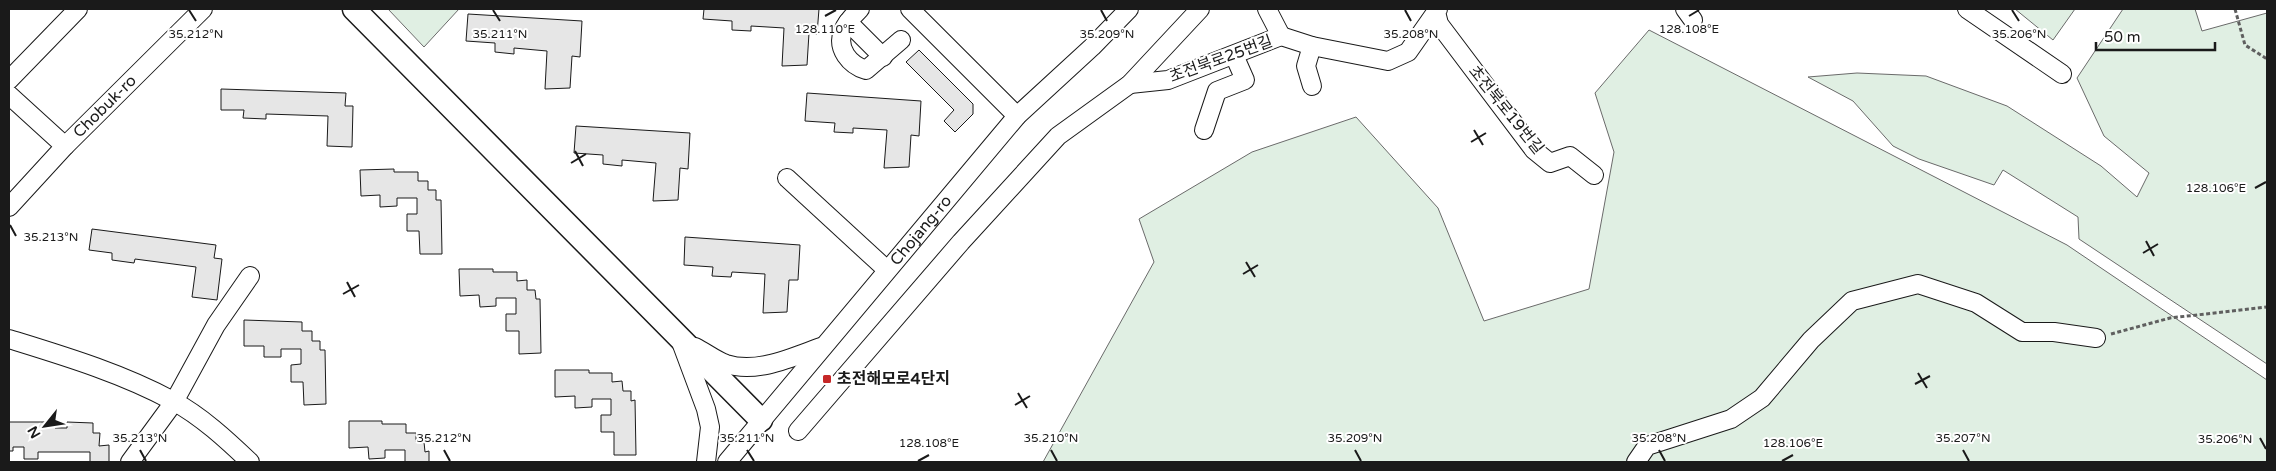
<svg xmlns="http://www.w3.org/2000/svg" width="2276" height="471" font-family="'Varela Round','Noto Sans KR',sans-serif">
	<rect width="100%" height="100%" fill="#fff"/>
	<!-- green -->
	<path fill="#e0efe3" stroke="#6a6a6a" d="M388,9H459L424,47Z
		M2015,9H2075L2053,40Z
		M2123,9H2195L2202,31L2267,13V364L2079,239L2078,217L2003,170L1994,185L1919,159L1893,146L1853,101L1808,77L1857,73L1926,76L2007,106L2101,166L2137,197L2149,173L2104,136L2077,78Z
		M1649,30L2067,245L2267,380V462H1043L1154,262L1139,219L1252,152L1356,117L1438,208L1484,321L1589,289L1614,152L1595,93Z"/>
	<!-- building -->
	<path fill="#e6e6e6" stroke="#1a1a1a" d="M704,9H819L817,34L809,33L807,65L782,66L784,28L751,26V31L732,30V21L703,19Z
		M468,14L582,21L580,57L572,56L570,88L545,89L547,51L514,48V54L495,52V43L466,41Z
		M919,50L973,104V114L955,132L944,121L954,110L906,62Z
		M221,89L346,93L345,106H353L352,147L327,146L328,116L266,114V119L243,118L244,110H221Z
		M807,93L921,101L919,136L911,135L909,167L884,168L887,130L853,128V133L834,132L835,123L805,121Z
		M576,126L690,133L688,169L680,168L678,200L653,201L656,163L622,160V166L603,164V155L574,153Z
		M394,169V172H418V181H428V190H436V200H441L442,254H420L419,231H407V214H417V198H397V206L380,207V195L361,196L360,170Z
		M92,229L216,245L214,258L222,259L217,300L192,297L196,267L135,259L134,263L112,260V253L89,250Z
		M685,237L800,245L798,280H789L787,312L763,313L765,274L732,272L731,277L712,276L713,267L684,265Z
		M459,269H493V272H517V281L527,280V290H535L536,299H540L541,353L519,354V331H506V314H516V298H496V306L480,307L479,295L460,296Z
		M244,320L302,322V331H312V341H320V350H325L326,404L304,405L303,382H291V365L301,364V349H281V357H264V346H244Z
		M555,370H589V373H612V382L622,381L623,391H631V401L635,400L636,455H614V432H601V415H611V399H592V407L575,408V396L555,397Z
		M349,421H382V424H406V433H416V442H424L425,452L429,451V462H405V450H385V458L369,459L368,447L349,448Z
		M9,422H54L55,428H67V422L93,423V433H100L99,446L109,445V462H90V452H38V459H24V447H13V451H9Z"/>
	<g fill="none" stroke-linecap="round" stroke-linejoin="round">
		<!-- minor casing -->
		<g stroke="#1a1a1a" stroke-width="20">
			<g id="minor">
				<path d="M860,9C854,15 846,22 843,31C836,49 850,65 866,70L901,40"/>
				<path d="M910,9L1017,116"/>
				<path d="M1267,9L1281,36"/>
				<path d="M1438,9L1436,12L1439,24L1534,150L1550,163L1570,156L1594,175"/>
				<path d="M1685,9L1693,20"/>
				<path d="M1967,9L2062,74"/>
				<path d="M848,22L883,57"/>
				<path d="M1312,46L1306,66L1312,86"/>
				<path d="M9,80L78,9"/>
				<path d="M1130,84L1168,80L1281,36L1312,46L1388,61L1408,52L1436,12"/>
				<path d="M9,95L65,146"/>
				<path d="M1204,130L1217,91L1245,80L1234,55"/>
				<path d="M787,178L887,270"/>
				<path id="s1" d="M9,207L65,146L203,9"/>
				<path d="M9,339C64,356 121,373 173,401C201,416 227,440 250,462"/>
				<path d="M681,342L706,409L710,427L706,462"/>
				<path d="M695,347C705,352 715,360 726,364C757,374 793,357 821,347"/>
				<path d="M798,431L961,242L1058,136L1130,84L1200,9"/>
				<path d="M130,462L174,402L216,325L250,276"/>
				<path id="s2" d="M727,462L1017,116L1092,47L1129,9"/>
				<path d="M1636,462L1647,446L1731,419L1762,398L1811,340L1852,301L1918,284L1976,303L2022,332H2054L2096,338"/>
			</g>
		</g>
		<!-- major casing -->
		<g stroke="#1a1a1a" stroke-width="25">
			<path id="major" d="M354,9L761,420"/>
		</g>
		<!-- path -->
		<path stroke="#5f5f5f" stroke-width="3" stroke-dasharray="4 2.5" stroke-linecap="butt" d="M2235,9L2245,45L2267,59
			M2111,334L2170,318L2267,307"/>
		<!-- minor -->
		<use href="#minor" stroke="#fff" stroke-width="18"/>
		<!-- major -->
		<use href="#major" stroke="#fff" stroke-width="22"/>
	</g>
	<!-- ticks -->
	<path fill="none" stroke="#1a1a1a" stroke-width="2" d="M189,10L196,21M493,10L500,21M1101,10L1107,21M1405,10L1411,21M2012,10L2019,21M825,16L836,10M1689,16L1699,10M1474,130L1483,145M1471,142L1486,133M575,151L583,166M571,163L586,154M2255,188L2266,182M10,225L16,236M2146,241L2154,256M2143,253L2158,244M1246,262L1255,277M1243,274L1258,265M347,282L355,297M343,294L359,285M1918,373L1927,388M1915,384L1930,376M1018,393L1027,408M1015,405L1030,396M2260,438L2266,449M140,450L146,461M444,450L450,461M747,450L754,461M1051,450L1057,461M1355,450L1361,461M1659,450L1665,461M1963,450L1969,461M918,461L929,455M1782,461L1793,455"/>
	<!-- markers -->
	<rect fill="#c62828" stroke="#fff" stroke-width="2" x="822" y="374" width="10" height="10" rx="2.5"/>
	<g text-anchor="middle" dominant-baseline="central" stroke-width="4" stroke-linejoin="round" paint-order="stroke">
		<!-- street labels -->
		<g font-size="16" fill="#1a1a1a" stroke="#fff">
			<text transform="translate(1221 59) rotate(-20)">초전북로25번길</text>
			<text stroke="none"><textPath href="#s1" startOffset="139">Chobuk-ro</textPath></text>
			<text transform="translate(1506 110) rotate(51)">초전북로19번길</text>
			<text stroke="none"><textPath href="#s2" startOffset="302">Chojang-ro</textPath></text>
		</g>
		<!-- poi labels -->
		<g font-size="16" font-weight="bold" fill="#1a1a1a" stroke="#fff" text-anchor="start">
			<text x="837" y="379">초전해모로4단지</text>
		</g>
	</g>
	<g font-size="12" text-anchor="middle" fill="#1a1a1a" stroke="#fff" stroke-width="4" stroke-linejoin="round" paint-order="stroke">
		<text x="825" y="33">128.110°E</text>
		<text x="1689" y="33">128.108°E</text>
		<text x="196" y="38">35.212°N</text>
		<text x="500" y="38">35.211°N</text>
		<text x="1107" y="38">35.209°N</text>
		<text x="1411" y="38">35.208°N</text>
		<text x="2019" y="38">35.206°N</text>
		<text x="2216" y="192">128.106°E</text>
		<text x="51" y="241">35.213°N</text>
		<text x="140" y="442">35.213°N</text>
		<text x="444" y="442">35.212°N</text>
		<text x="747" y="442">35.211°N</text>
		<text x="1051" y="442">35.210°N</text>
		<text x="1355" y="442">35.209°N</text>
		<text x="1659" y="442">35.208°N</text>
		<text x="1963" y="442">35.207°N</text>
		<text x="2225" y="443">35.206°N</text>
		<text x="929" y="447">128.108°E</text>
		<text x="1793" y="447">128.106°E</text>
	</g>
	<!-- border -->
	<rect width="2276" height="471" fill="none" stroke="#1a1a1a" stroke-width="20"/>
	<!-- north arrow -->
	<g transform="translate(45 426) rotate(240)" stroke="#ffffff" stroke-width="4" paint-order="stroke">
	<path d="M0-4L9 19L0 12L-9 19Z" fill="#1a1a1a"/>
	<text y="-8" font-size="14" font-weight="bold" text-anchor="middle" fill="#1a1a1a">N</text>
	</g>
	<!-- scale -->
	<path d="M2096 42v8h119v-8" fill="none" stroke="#1a1a1a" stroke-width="2.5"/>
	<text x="2104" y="42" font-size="15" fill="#1a1a1a" stroke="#ffffff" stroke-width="4" paint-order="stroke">50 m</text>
</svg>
